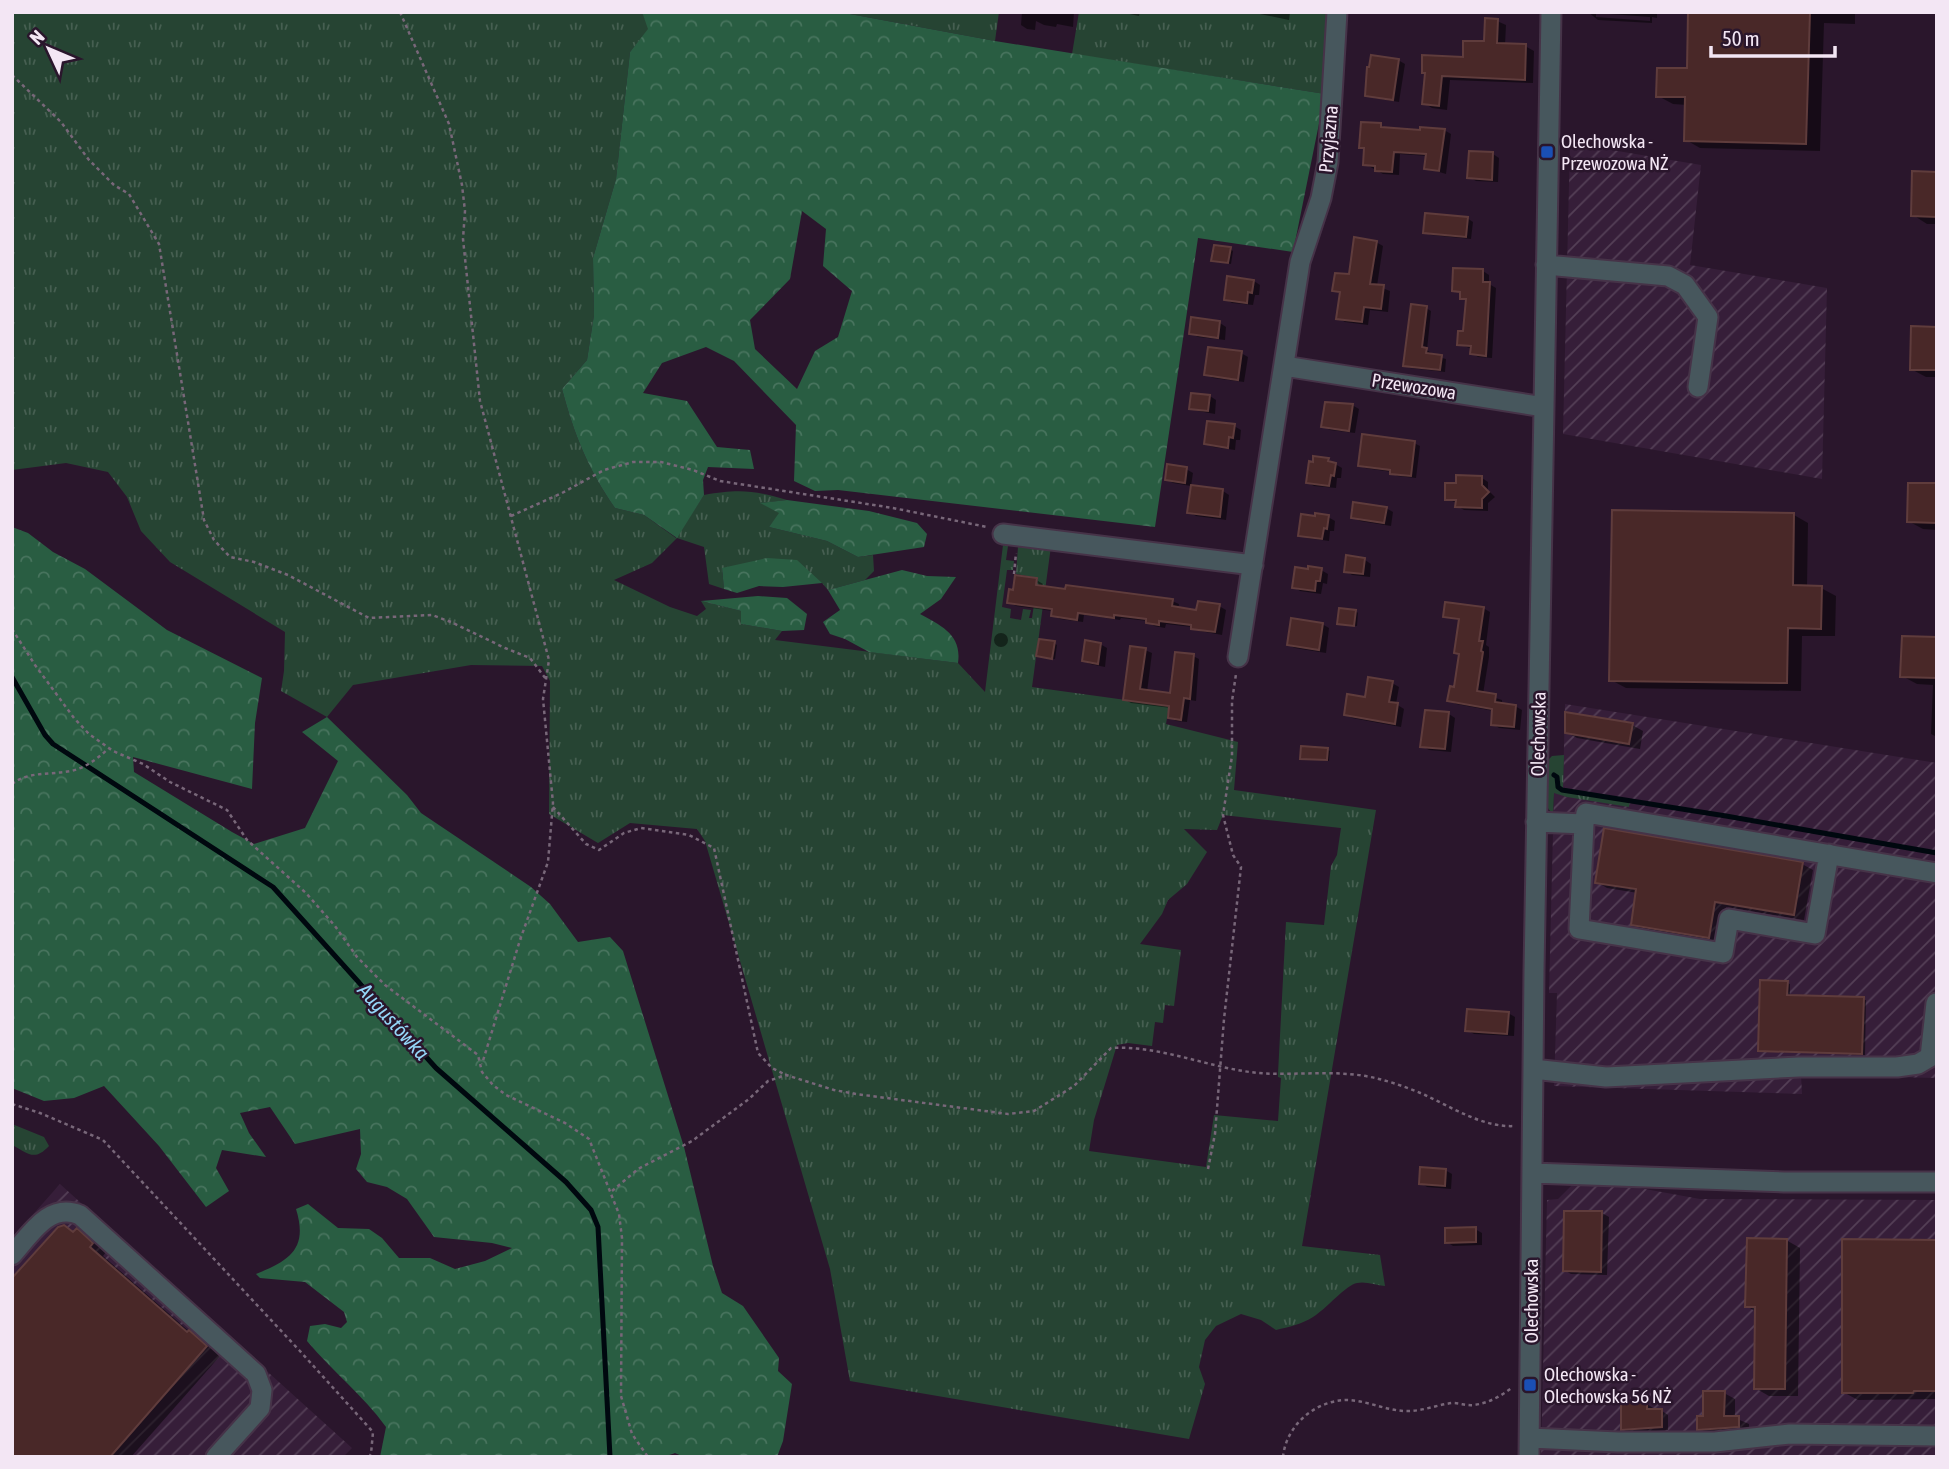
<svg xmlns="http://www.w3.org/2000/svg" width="1949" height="1469" font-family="'Asap Condensed',sans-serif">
	<defs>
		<pattern id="industrial-furrows" width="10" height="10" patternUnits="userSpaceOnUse" patternTransform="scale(1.75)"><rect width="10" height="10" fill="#361e39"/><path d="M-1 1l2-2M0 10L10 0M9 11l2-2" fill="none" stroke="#543f56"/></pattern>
		<pattern id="grass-tufts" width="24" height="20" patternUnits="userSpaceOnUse" patternTransform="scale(1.75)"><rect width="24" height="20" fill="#264433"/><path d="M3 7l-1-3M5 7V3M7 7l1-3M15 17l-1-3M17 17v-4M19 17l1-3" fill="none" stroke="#465f51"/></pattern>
		<pattern id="forest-crowns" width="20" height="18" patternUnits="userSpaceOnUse" patternTransform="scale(1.75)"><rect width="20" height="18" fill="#295d42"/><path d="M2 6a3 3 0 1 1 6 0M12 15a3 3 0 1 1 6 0" fill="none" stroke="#48745e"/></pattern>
	</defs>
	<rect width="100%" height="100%" fill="#2a162c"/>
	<!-- industrial -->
	<path fill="url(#industrial-furrows)" d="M1570,143L1701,165L1690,265L1827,288L1822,479L1563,434Z
		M1565,704L1937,763V1078L1801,1075L1802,1094L1554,1086L1557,993H1549L1554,792L1567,797L1630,800L1563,788Z
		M60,1184L352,1448L343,1457H12V1238Z
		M1572,1185H1623L1700,1199L1937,1200V1457H1541L1547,1200L1558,1199Z"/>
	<!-- grass -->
	<path fill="url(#grass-tufts)" fill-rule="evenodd" d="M12,12H642L649,29L630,52L616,179L593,258L594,315L587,360L562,389C574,434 588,469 615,508L644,515L676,538L704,495C738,489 754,490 787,500L761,503L780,513L769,527L827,541L858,557L873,555L874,571L865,580L828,590L822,583L722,568L724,589L709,584L704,547L677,538L652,563L614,580L670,607L697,616L706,609L701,601L741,611V624L782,631L775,640L958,663L985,692L1003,545L1008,546L1006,560L1014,561L1013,570H1007L1002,607L1011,609L1010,618L1021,620L1023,609L1031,610L1029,618H1032L1038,578L1016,574L1018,547L1038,549L1043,545L1051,546L1032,687L1169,706L1166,724L1238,742L1234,790L1376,810L1302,1246L1380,1255L1385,1286C1376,1285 1365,1281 1357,1283C1347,1284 1325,1310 1313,1317C1302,1324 1289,1327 1276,1330L1261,1320L1241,1314L1216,1326L1205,1340L1199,1367L1205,1384L1189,1439L850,1381L830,1269L705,841L697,829L630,823L598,843L549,814L550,681L542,666L471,665L353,685L327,717L281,691L284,671L285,632L170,562L141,531L127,497L108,472L66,463L12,470ZM1223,815L1341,828L1337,855L1331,866L1324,925L1286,922L1278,1074V1077L1281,1078L1278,1121L1214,1115L1206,1167L1089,1151L1094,1120L1117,1045L1128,1043L1152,1046L1155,1022L1163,1023L1165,1005L1174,1006L1181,950L1140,944L1162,914L1168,900L1187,884L1207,852L1184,829L1217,830Z
		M839,12H999L995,41Z
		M1079,12H1333L1325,94L1072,54Z
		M1564,755L1563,788L1630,799L1629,807L1567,797L1554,793L1553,814C1540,803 1545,779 1545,763L1552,756Z
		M12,1124L44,1137L49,1146C34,1162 28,1153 12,1145Z"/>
	<!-- forest -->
	<path fill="url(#forest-crowns)" fill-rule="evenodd" d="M642,12H839L995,41L1325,94L1293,252L1198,238L1155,527L838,490L815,491L794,481L796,425L734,361L706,347L662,363L643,393L687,401L717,447L750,450L754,469L708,467L703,480L704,495L677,538L644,515L615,508C588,469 574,434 562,389L587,360L594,315L593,258L616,179L630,52L648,29ZM802,211L826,229L823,266L852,291L838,337L815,351L797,389L755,349L750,320L790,279Z
		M787,500L869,511L917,523L927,534L924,547L858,557L827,541L769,527L779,513L760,503Z
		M12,527L28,533L53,552L85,569L167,630L262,678L255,723L252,789L133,757L134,772L232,832L254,844L305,828L338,761L302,732L327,717L407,795L421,813L531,887L550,904L578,942L610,937L623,951L684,1147L713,1266L722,1293L743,1306L779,1358L778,1371L792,1384L783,1441L777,1457H684L675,1453L663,1457H380L386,1427C363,1395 332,1371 307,1341L310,1326L325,1324L341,1328L347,1322L344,1312L305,1282L260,1278L256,1274C291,1260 308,1248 296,1209L308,1204L338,1228L369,1229L382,1238L399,1258H430L455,1269L485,1261L512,1248L492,1243L434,1237L407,1199L387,1187L367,1182L356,1169L361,1154L360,1129L295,1144L270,1107L240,1113L249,1133L266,1157L222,1150L216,1168L229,1191L206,1207L159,1146L104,1086L74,1098L44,1101L12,1088Z
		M767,558L797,560L822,583L783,587L759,586L737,593L724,589L722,568Z
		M902,570L927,576L956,577L941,599L920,614C942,626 962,635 958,663L869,652L845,639L830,634L823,622L840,610L828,590Z
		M758,596L787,598L807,614L804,630L782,631L741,624V611L701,601Z"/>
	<!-- shadow -->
	<path fill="#0007" fill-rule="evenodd" d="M1022,12H1074L1073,27L1057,24L1056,27L1044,25L1036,21L1035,30L1027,29L1021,25Z
		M1120,12H1140L1139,16Z
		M1250,12H1290L1289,20Z
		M1588,12H1657V18L1652,17V23L1598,20ZM1596,13L1650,17V21L1596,17Z
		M1690,12H1855V24L1824,23L1820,151L1700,148L1686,140L1687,105L1673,104L1658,96L1689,70Z
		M1497,21L1506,25L1505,45L1525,46L1534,51L1533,83L1450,80L1447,110L1432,108L1424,103L1426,73L1465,58L1486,43Z
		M1398,60L1405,64L1399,102L1374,98L1367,95Z
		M1381,125L1387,129L1421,131L1444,130L1451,134L1446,174L1426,168L1428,156L1400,154L1399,175L1383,174L1365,164L1366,149L1361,147Z
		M1493,154L1499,158L1498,182L1476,181L1469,177Z
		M1937,173V224H1927L1913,215Z
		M1467,218L1473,222L1471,239L1431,235L1425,232Z
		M1376,242L1383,246L1377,286L1390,291L1388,312L1370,310L1368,325L1345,322L1338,318L1341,294L1334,290L1350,276Z
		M1230,249L1233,251L1231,264L1216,261Z
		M1483,271L1489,275V284L1496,288L1492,358L1478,357L1472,353V349L1459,344L1465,333L1467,301L1462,298V294L1454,290Z
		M1254,281L1260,285L1259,295H1255L1253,305L1232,303L1225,299Z
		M1426,308L1431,311L1427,350L1431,353V355L1446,359L1445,372L1410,368L1405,365Z
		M1220,323L1226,327L1225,340L1198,337L1191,333Z
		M1937,329V377H1926L1911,369Z
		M1241,353L1248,357L1244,382L1213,378L1206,374Z
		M1210,396L1216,400L1215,414L1198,411L1191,408Z
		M1352,405L1359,409L1355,433L1330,430L1323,426Z
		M1234,426L1241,430L1240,440H1236L1235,450L1213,447L1206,444Z
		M1414,443L1420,446L1416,478L1397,476L1392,472L1365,468L1360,465Z
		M1328,460L1342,468L1341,478H1337L1336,488L1314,486L1307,482Z
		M1186,469L1193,473L1191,486L1173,483L1167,479Z
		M1482,478L1488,482V490L1495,497L1488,503V511L1464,510L1457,506V503L1447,499L1458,485Z
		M1937,485V530L1923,529L1908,521Z
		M1223,491L1229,495L1226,520L1196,516L1189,512Z
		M1386,508L1393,512L1391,526L1360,521L1353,517Z
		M1794,515L1808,523L1807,587L1821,588L1836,596L1835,636H1802L1801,691L1626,688L1611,680Z
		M1328,517L1335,521L1334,531H1330L1329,541L1307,538L1300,535Z
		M1365,560L1371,564L1370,577L1352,575L1346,571Z
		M1321,570L1328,574L1327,584L1323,583L1321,594L1300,591L1294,587Z
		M1937,570V737L1931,734L1933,685L1917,684L1902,676L1935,639Z
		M1035,580L1036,594L1038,581L1043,584L1042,588L1172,601L1179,604L1178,609L1198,612L1219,606L1226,610L1222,635L1200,631L1192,627L1166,624L1165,628L1154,626L1148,621L1121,618L1120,620L1084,615L1083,622L1060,619L1053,615V611L1016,606L1009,602Z
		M1483,608L1490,612L1486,645L1489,647V657L1483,694L1502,700V705L1515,706L1522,710L1520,730L1499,728L1493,724L1494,711L1456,704L1449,700L1455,689L1461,655V621L1445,616Z
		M1356,611L1358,613L1357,626L1342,624Z
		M1322,624L1329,628L1326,653L1295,648L1289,645Z
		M994 640a7 7 0 1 1 14 0a7 7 0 1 1-14 0Z
		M1054,643L1057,645L1055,659L1038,656Z
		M1100,644L1107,648L1105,667L1090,664L1084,661Z
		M1145,650L1152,653L1147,692L1172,695L1193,656L1199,659L1196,701L1190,700L1187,722L1176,721L1170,717L1171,708L1131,703L1124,699Z
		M1392,683L1399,687L1396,704L1404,709L1401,727L1352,718L1346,715Z
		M1449,714L1455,718L1451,752L1429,750L1422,746Z
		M1632,725L1643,731L1640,749L1577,738L1566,732Z
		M1327,749L1330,751L1329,761L1302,758Z
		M1802,864L1813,870L1804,920L1726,907L1720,943L1643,930L1633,924L1638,893L1607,888L1597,882Z
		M1787,983L1790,984V997L1866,1000L1865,1055L1760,1050Z
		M1508,1013L1515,1017L1514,1036L1474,1034L1467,1030Z
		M1445,1170L1452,1174L1451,1189L1427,1187L1421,1183Z
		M1602,1213L1609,1217L1607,1275L1571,1274L1564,1270Z
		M1475,1229L1482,1233V1245L1453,1246L1447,1242Z
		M77,1231L91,1239L106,1252L103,1256L191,1333L204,1341L220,1356L131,1457H12L74,1234Z
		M1786,1240L1800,1248L1798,1396H1769L1755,1388L1756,1312L1747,1306Z
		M1937,1242V1399L1858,1400L1843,1392Z
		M1724,1393L1735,1399V1418L1749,1424V1432L1709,1435L1698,1429Z
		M1647,1404L1653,1408V1411H1662L1668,1415V1430L1629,1433L1622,1429Z"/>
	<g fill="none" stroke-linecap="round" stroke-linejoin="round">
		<!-- stream -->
		<path stroke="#00080f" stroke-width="5" d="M12,677L45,735L53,744L273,887L436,1068L566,1182L591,1210L598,1227L610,1457
			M1554,775L1557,777L1558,787L1562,790L1726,816L1937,853"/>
	</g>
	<!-- building -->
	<path fill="#492828" stroke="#5f3c3c" stroke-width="2" d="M1688,12H1810L1806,144L1684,141L1685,97H1656L1657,68H1687Z
		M1485,18L1498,19L1497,43L1526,44L1525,80L1442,76L1439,106L1422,104L1425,73H1422V55L1463,57V41H1484Z
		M1371,55L1399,59L1393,100L1365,96L1367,67H1369Z
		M1361,122L1381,123V127L1420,130V127L1445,129L1439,171L1424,169L1426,154L1394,152L1392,172L1375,171V166L1363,165L1364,148H1359Z
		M1469,151L1493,152L1492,180L1467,178Z
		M1912,171L1937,172V217L1911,216Z
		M1425,213L1468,217L1466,237L1423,233Z
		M1354,237L1377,241L1370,284L1384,285L1381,309L1364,307L1362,322L1336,319L1340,292L1332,291L1335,273L1349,274Z
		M1214,245L1231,247L1228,263L1211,261Z
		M1453,268L1483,269V282H1490L1486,356L1470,354L1471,346L1457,345L1458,331H1463L1466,299H1460V292L1452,291Z
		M1227,276L1254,280L1252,293L1248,292L1247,303L1224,300Z
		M1411,304L1427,306L1422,347L1427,348L1426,353L1442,355L1440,370L1403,366Z
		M1191,317L1220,321L1218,338L1189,334Z
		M1911,326L1937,327V370H1910Z
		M1208,347L1242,351L1238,380L1204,375Z
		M1191,393L1210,395L1208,411L1189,409Z
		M1325,402L1353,404L1349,431L1321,427Z
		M1207,421L1235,424L1233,438L1229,437L1228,448L1204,444Z
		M1362,434L1415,441L1411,476L1390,474V470L1358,466Z
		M1313,456L1329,458L1328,461L1336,463L1334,476L1331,475L1329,486L1306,483L1309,461L1313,462Z
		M1167,464L1187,467L1185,483L1165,480Z
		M1456,475L1482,476V485L1489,492L1482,499V508L1455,507L1456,500H1445V483H1456Z
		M1908,483H1937V523L1907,522Z
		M1191,485L1223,489L1220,517L1187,513Z
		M1353,502L1387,507L1384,523L1351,518Z
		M1612,510L1794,513L1793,585L1822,586L1821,629L1788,628L1787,683L1609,681Z
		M1315,513L1329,515L1327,529L1324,528L1322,539L1298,536L1301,514L1315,516Z
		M1346,555L1365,558L1363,574L1344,572Z
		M1308,566L1322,568L1320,581H1316L1315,591L1292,588L1295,567L1308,569Z
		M1015,575L1037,578L1036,585L1065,589L1066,585L1173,599L1172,606L1196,610L1198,601L1220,604L1215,632L1191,629V625L1159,621V625L1146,623V619L1114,615V618L1078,613L1077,620L1051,616L1052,609L1007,603L1009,589L1013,590Z
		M1445,602L1484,607L1479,641H1483L1481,651L1483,652L1477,691L1496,694L1495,702L1516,705L1514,727L1491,725L1492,709L1447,701L1450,686L1454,687L1459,654L1454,653L1459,619L1443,617Z
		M1339,608L1356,610L1354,626L1337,624Z
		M1291,618L1323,623L1319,650L1287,645Z
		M1902,636L1937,637V678L1900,677Z
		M1039,639L1055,641L1052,659L1036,656Z
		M1085,640L1101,643L1098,664L1082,661Z
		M1130,646L1146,648L1140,689L1170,693L1175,652L1194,654L1190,699L1184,698L1181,720L1168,718L1169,706L1123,700Z
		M1368,677L1393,681L1389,702L1398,703L1395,724L1344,715L1347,694L1365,697Z
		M1425,710L1449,712L1445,749L1420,747Z
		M1565,712L1633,723L1629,744L1565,733Z
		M1301,746L1328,748L1327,760L1300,759Z
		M1604,828L1803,862L1794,915L1715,902L1709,938L1631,925L1636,889L1595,883Z
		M1760,980L1788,981L1787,995L1864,997L1862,1054L1758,1051Z
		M1467,1009L1509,1012L1507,1034L1465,1031Z
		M1420,1167L1446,1169L1445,1186L1419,1184Z
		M1564,1211H1602L1601,1272L1563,1271Z
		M64,1225L73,1232L77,1228L93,1243L90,1247L187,1332L189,1330L207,1346L110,1457H12V1278L58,1227Z
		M1476,1227V1242L1445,1243V1228Z
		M1747,1238L1787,1239L1785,1389H1754L1755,1307H1745Z
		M1842,1239L1937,1240V1391H1914L1913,1393H1842Z
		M1703,1391H1725L1724,1416H1739V1427L1697,1430V1416H1703Z
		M1621,1402H1647V1409H1662V1427L1621,1430Z"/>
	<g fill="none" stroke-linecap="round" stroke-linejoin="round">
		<!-- minor casing -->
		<g stroke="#463348" stroke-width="23">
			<path id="minor" d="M1546,265L1668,276L1685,285L1708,317L1698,387
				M1284,366L1544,407
				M1003,534L1253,565
				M1238,657L1300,262L1321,198L1328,162L1337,12
				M1536,822L1584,824L1586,813L1937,873
				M1584,824L1579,929L1723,953L1729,919L1815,934L1829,854
				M1533,1069L1606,1077L1799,1067H1897L1918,1064L1930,1057L1936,1003
				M1532,1173L1784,1182H1937
				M12,1255C31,1234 49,1202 80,1215L256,1374L262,1390L260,1408L216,1457
				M1530,1438L1618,1442H1715L1790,1434L1937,1436
				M1529,1457L1534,971L1551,12"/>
		</g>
		<!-- path -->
		<path stroke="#786779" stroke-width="2.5" stroke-dasharray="3.5 3.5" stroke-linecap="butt" d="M400,12L449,124L462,185L465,211L463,239L480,401L549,660L543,699L553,803L548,862L520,940L482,1064
			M12,75L61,122L89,160L114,185L129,194L159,244L204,520L214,540L230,557L254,562L288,575L369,618L432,615L451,622L505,648L530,658L546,679
			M511,516L562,493L604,470L633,462H661L693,470L720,481L893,508L987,527
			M1014,574L1016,553
			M12,629L35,665L74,718L89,734L113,751L143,764L170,782L227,810L247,840L306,893L335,926L357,957L385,985L478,1055L482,1072L493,1085L506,1095L565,1123L589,1139L619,1214L622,1238L621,1396L632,1434L648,1457
			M12,784C29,771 50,775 71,771C85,768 97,759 108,749
			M553,807L586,844L599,850L624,833L641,828L689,835L714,848L758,1053L772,1068L786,1075
			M12,1104L40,1113L103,1140L299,1350L373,1432L371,1454L369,1457
			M1208,1169L1215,1134L1224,1019L1241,867L1233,855L1223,815L1232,756V701L1236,674
			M612,1191L638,1169L692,1141L749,1099L768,1081L786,1075L834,1090L856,1094L1008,1114L1034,1111L1074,1086L1111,1048C1161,1045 1208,1068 1258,1073C1296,1076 1337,1069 1375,1078C1392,1082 1409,1088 1425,1095C1453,1108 1484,1128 1515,1126
			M1283,1457C1286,1426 1314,1401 1346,1400C1365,1400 1385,1410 1404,1411C1421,1412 1436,1405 1452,1403C1460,1403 1467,1406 1474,1405C1489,1403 1501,1396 1513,1387"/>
		<!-- minor -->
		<use href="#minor" stroke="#47575d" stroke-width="19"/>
	</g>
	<!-- markers -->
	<g fill="#1a4fb4" stroke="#2a162c" stroke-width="2.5">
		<rect x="1540" y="145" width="14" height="14" rx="3.5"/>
		<rect x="1523" y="1378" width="14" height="14" rx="3.5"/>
	</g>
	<g text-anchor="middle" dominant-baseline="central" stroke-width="5" stroke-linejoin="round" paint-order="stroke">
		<!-- street labels -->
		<g font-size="19" fill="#f3e6f4" stroke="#2a162c">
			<text transform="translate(1328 139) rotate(-85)">Przyjazna</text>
			<text transform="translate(1414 386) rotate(9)">Przewozowa</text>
			<text transform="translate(1538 734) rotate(-89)">Olechowska</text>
			<text transform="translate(1531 1301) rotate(-90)">Olechowska</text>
		</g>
		<!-- poi labels -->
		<g font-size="19" fill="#f3e6f4" stroke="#2a162c" text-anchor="start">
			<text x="1561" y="141">Olechowska -<tspan x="1561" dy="22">Przewozowa NŻ</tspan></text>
			<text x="1544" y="1374">Olechowska -<tspan x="1544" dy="22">Olechowska 56 NŻ</tspan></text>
		</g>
		<!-- water labels -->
		<g font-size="21" font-style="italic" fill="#94d5f7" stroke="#2a162c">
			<text transform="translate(394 1021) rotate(48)">Augustówka</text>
		</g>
	</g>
	<!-- border -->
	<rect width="1949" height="1469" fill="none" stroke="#f3e6f4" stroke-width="28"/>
	<!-- north arrow -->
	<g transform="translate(49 49) rotate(314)" stroke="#2a162c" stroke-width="5" paint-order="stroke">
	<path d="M0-5L12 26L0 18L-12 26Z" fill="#f3e6f4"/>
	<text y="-10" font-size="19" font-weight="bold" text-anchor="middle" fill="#f3e6f4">N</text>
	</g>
	<!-- scale -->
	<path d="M1711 46v10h124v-10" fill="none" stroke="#f3e6f4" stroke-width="3.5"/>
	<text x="1722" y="46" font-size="21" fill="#f3e6f4" stroke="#2a162c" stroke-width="5" paint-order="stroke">50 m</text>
</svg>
